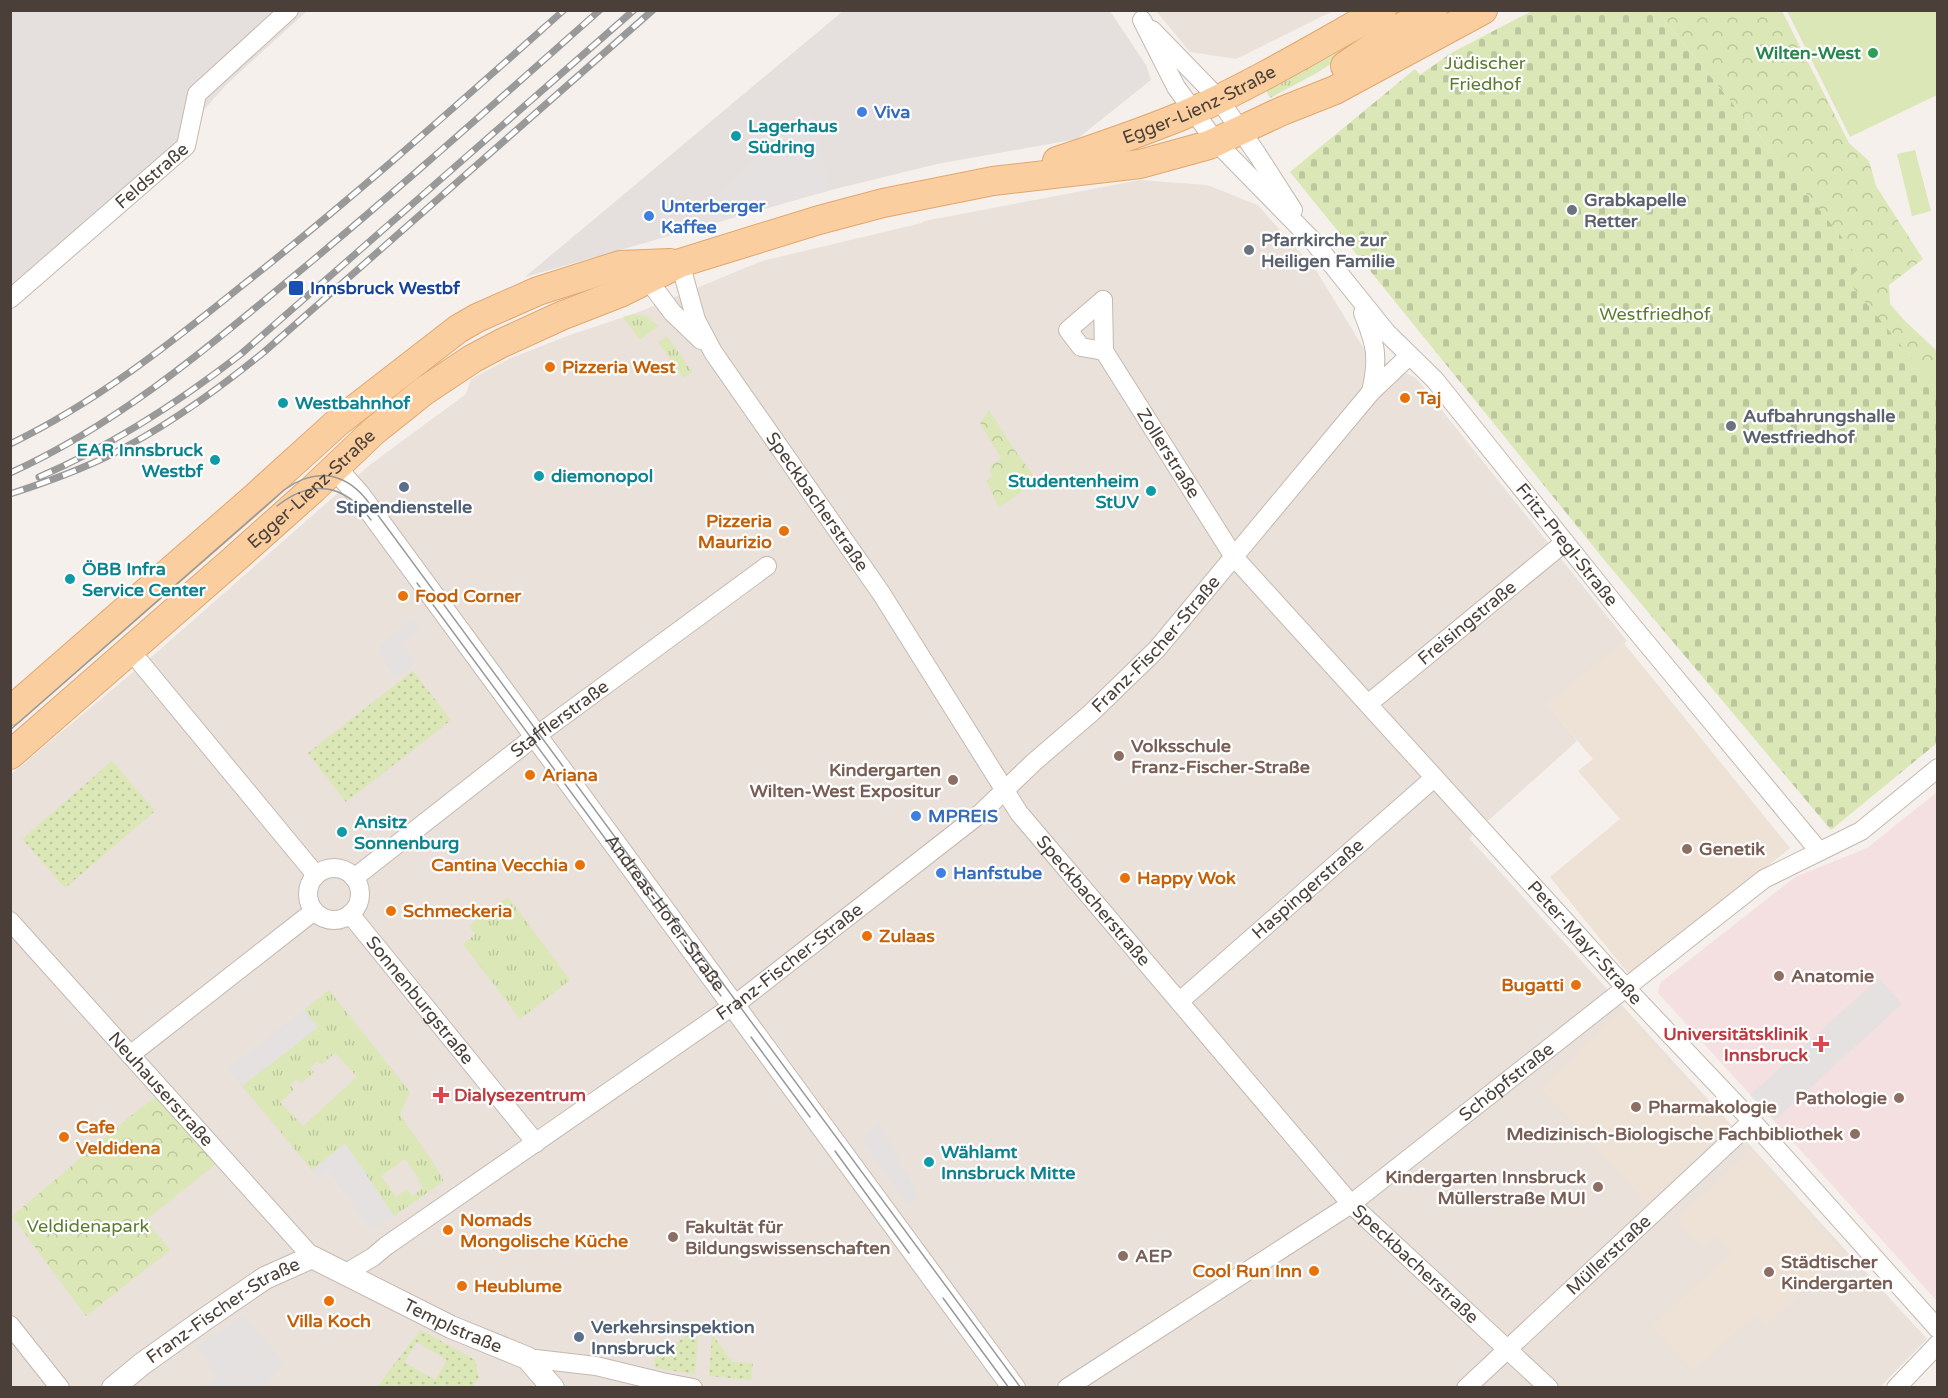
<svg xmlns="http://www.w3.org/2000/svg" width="1948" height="1398" font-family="'Varela Round',sans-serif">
	<defs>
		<pattern id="grass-tufts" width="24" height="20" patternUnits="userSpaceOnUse" patternTransform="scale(1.5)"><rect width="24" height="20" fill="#dbe7b6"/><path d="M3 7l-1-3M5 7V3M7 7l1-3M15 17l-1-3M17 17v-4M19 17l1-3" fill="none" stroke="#bdc79d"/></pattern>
		<pattern id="cemetery-stones" width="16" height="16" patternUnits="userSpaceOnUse" patternTransform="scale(1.5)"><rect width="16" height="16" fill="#dbe7b6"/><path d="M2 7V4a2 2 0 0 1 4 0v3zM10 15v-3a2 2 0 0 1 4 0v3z" fill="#bdc79d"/></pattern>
		<pattern id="park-crowns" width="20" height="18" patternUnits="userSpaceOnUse" patternTransform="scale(1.5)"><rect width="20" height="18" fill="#dbe7b6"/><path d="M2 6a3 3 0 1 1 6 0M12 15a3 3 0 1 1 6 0" fill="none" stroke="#bdc79d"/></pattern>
		<pattern id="garden-dots" width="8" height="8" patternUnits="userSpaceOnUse" patternTransform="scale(1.5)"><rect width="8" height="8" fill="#dbe7b6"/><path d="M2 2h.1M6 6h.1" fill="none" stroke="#bdc79d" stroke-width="1.8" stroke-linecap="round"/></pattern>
	</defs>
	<rect width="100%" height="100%" fill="#f5f0ec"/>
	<!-- residential -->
	<path fill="#e9e1da" d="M1156,11H1333L1236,59L1190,52Z
		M1140,180L1207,185L1258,205L1317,272L1366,352L1416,378L1627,641L1547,704L1577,741L1469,838L1927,1339L1879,1388L11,1387L10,775L156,653L371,464L466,394L471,379L511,358L570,335L636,313L762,261L922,223L924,221Z"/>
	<!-- industrial -->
	<path fill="#e5e0dd" d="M11,11H307L228,83L191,124L189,135L11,299Z
		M843,11H1110L1146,65L1151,80L1077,139L937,164L831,190L525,277Z"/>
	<!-- education -->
	<path fill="#eee2d6" d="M1623,642L1790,848L1631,977L1550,877L1620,819L1578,771L1593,759L1546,704Z
		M1624,1009L1644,1030L1642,1032L1703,1099L1706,1097L1731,1125L1647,1203L1541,1088L1578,1055L1576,1053Z
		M1751,1149L1844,1254L1766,1325L1756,1314L1692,1370L1652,1326L1732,1253L1716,1235L1702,1247L1677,1220Z"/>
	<!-- medical -->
	<path fill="#f5e0e1" d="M1937,792V1301L1658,993L1660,983L1795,877L1867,848Z"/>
	<!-- grass -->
	<path fill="url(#grass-tufts)" fill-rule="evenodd" d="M1399,11H1415L1315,74L1270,98L1266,90L1333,55Z
		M635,314L646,316L658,326L640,340L623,317Z
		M667,336L692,372L684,378L658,342Z
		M508,897L570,980L520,1019L463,944L475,934L469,926Z
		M329,990L410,1092L400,1115L432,1161L444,1181L394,1216L345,1144L312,1170L242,1086L317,1028L304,1010ZM335,1053L357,1077L303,1126L280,1102L294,1090L290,1085L297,1079L302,1083L314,1072L310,1068L317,1061L321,1065ZM405,1159L420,1180L418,1182L423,1188L412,1196L407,1189L396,1197L381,1176Z"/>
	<!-- cemetery -->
	<path fill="url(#cemetery-stones)" d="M1532,11H1657L1865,265L1848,279L1937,389V743L1831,830L1606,562L1290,172L1415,69L1420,75L1451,53Z"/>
	<!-- park -->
	<path fill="url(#park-crowns)" d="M1657,11H1782L1849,143L1869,161L1876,186L1923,259L1889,285L1890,304L1905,321L1937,351V389L1847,280L1864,264Z
		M989,410L1013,448L1037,480L999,508L987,481L992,475L989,467L1001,458L980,423Z
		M164,1092L223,1158L146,1220L170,1250L86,1316L12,1216L139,1109Z"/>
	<!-- garden -->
	<path fill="url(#garden-dots)" fill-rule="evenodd" d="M413,671L451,720L346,802L308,753Z
		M112,761L155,811L65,888L22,839Z
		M421,1330L475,1360L479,1378L472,1387H378L388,1372ZM417,1342L447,1360L435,1380L404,1362Z
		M693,1331L698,1338L695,1374L655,1368L654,1359Z
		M712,1334L732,1362L753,1363L751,1380L709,1376Z"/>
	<!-- pitch -->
	<path fill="#dbe7b6" d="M1787,11H1937V95L1850,137Z
		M1915,150L1931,211L1912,216L1897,154Z"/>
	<!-- parking -->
	<path fill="#e4e1e0" d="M808,114L814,121L831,190L711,224L705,204Z
		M412,618L419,628L402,642L415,663L395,678L377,649Z
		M1879,978L1902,1004L1775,1120L1750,1095Z
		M304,1010L318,1027L242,1086L228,1068Z
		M880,1123L918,1197L908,1204L864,1144L865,1133Z
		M345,1143L394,1216L371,1230L328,1170L318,1178L312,1170Z
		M243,1315L284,1363L265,1387H205L218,1378L197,1347Z"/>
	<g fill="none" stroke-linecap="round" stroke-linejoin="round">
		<!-- minor casing -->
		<g stroke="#c4b9b1" stroke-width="20">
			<g id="minor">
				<path id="s1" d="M1142,20L1176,87L1216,142L1313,241L1387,333L1435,380L1624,616L1819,851"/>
				<path d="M1152,30L1218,98L1257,154L1293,210"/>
				<path id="s2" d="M680,263L696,320L713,352L881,593L1019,813L1351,1204L1549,1388"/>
				<path d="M648,280L672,312L701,340"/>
				<path id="s3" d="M10,299L186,146L197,94L289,10"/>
				<path id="s4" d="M1103,300L1104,351L1234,557L1625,987L1752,1121L1938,1329"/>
				<path d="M1103,300L1068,330L1081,347L1104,351"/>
				<path d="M1363,313C1376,345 1379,358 1371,392"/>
				<path d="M130,650L316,875"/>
				<path id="s5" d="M1368,704L1565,542"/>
				<circle cx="334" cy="894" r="26"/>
				<path id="s6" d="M354,878L525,744L767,566"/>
				<path id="s7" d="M350,914L536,1143"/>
				<path id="s8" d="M10,921L312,1257"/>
				<path id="s9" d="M1180,1001L1434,778"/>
				<path d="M130,1055L314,911"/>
				<path id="s10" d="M346,1273L373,1257L386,1246L737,1003L981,813L1034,762L1091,713L1157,649L1371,392L1409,356"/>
				<path d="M10,1325L60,1388"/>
				<path d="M527,1358L596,1366L662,1382L693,1388"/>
				<path id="s11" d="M1067,1388L1351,1204L1764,879L1861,831L1938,768"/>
				<path id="s12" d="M1466,1388L1752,1121"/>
				<path d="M1896,1388L1938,1344"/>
			</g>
		</g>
		<!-- tertiary casing -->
		<g stroke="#c4b9b1" stroke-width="24">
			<g id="tertiary">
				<path id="s13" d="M335,468L359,495L1014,1388"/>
				<path id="s14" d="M113,1388L142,1364L205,1319L265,1278L312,1257L451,1327L527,1358L553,1388"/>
			</g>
		</g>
		<!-- primary casing -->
		<g stroke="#e1a76e" stroke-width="30">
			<g id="primary">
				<path d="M1345,66L1402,27L1433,10"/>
				<path id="s15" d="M1057,161C1102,146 1147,131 1191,112C1256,83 1319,45 1382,10"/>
				<path d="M10,711L253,499L338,422L458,329L477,318L538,291L620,265L670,263"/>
				<path id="s16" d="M10,755L230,563L313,489L374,431L424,391L472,359L502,343L561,316L620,293L680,263L819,220L883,203L993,181L1140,164L1209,145L1282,111L1335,90L1483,10"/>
			</g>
		</g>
		<!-- minor -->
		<use href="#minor" stroke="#fff" stroke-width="18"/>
		<!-- tertiary -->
		<use href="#tertiary" stroke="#fff" stroke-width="22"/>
		<!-- primary -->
		<use href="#primary" stroke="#fbce9f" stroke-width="28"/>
		<!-- tram -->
		<path stroke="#999" stroke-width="1.5" d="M277,506C312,478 345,484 371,520
			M417,583L657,909
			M10,730L284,490C313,469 342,470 366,499L1021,1388
			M680,941L721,996
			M751,1037L810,1117
			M835,1151L909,1253
			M943,1298L1009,1388"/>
		<!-- rail casing -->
		<g stroke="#999" stroke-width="7">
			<path id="rail" d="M10,444C95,403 167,346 239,288C351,200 457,105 564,10
				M10,473C112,427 198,356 283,285C391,196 495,103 600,10
				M39,477C111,446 179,402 241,354L634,10
				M10,494C44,483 78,471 110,455C165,428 216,391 264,352L653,10"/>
		</g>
		<!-- rail -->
		<use href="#rail" stroke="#fff" stroke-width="4.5" stroke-dasharray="14" stroke-linecap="butt"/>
	</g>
	<!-- markers -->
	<circle fill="#2e9e5b" stroke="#fff" stroke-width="2" cx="1873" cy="53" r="6"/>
	<g fill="#3f7fe0" stroke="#fff" stroke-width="2">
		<circle cx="862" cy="112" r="6"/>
		<circle cx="649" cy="216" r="6"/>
		<circle cx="916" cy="816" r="6"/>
		<circle cx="941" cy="873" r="6"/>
	</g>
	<g fill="#0f9aa8" stroke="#fff" stroke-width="2">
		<circle cx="736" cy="136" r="6"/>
		<circle cx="283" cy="403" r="6"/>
		<circle cx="215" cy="460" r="6"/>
		<circle cx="539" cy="476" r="6"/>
		<circle cx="1151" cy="491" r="6"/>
		<circle cx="70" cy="579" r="6"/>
		<circle cx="342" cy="832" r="6"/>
		<circle cx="929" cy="1162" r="6"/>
	</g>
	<g fill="#6b7280" stroke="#fff" stroke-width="2">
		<circle cx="1572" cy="210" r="6"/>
		<circle cx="1249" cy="250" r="6"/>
		<circle cx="1731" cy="426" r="6"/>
	</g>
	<rect fill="#1a4fb4" stroke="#fff" stroke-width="2" x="288" y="280" width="16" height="16" rx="3"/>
	<g fill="#e8710a" stroke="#fff" stroke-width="2">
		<circle cx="550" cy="367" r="6"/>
		<circle cx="1405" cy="398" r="6"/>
		<circle cx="784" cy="531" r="6"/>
		<circle cx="403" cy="596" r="6"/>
		<circle cx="530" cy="775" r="6"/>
		<circle cx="580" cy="865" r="6"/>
		<circle cx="1125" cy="878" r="6"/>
		<circle cx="391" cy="911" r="6"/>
		<circle cx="867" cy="936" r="6"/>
		<circle cx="1576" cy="985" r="6"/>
		<circle cx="64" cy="1137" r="6"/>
		<circle cx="448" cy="1230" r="6"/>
		<circle cx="1314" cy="1271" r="6"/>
		<circle cx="462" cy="1286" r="6"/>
		<circle cx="329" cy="1301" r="6"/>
	</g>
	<g fill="#5c6f8a" stroke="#fff" stroke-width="2">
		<circle cx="404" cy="487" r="6"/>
		<circle cx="579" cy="1337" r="6"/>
	</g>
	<g fill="#8d6e63" stroke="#fff" stroke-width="2">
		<circle cx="1119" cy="756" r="6"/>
		<circle cx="953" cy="780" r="6"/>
		<circle cx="1687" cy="849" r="6"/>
		<circle cx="1779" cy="976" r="6"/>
		<circle cx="1899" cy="1098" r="6"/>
		<circle cx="1636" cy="1107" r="6"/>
		<circle cx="1855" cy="1134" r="6"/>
		<circle cx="1598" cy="1187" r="6"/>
		<circle cx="673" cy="1237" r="6"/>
		<circle cx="1123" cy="1256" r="6"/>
		<circle cx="1769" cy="1272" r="6"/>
	</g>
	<g fill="#e0444e" stroke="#fff" stroke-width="2">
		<path d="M1818 1035h6v6h6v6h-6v6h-6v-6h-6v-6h6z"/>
		<path d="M438 1086h6v6h6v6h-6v6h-6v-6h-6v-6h6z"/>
	</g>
	<g text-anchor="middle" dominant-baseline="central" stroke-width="4.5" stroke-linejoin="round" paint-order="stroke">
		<!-- leisure labels -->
		<g font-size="18" font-weight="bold" fill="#27864d" stroke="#fff" text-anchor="end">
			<text x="1861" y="53">Wilten-West</text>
		</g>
		<!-- park labels -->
		<g font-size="18" fill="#5a7b2d" stroke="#fff">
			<text x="1485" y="63">Jüdischer<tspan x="1485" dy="21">Friedhof</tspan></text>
			<text x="1655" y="314">Westfriedhof</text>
			<text x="88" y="1226">Veldidenapark</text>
		</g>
		<!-- street labels -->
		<g font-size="18" fill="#4a4039" stroke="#fff">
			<text stroke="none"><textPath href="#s15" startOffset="153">Egger-Lienz-Straße</textPath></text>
			<text stroke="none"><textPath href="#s3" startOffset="188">Feldstraße</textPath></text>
			<text stroke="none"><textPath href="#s4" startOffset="172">Zollerstraße</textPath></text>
			<text stroke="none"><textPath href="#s16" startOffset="402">Egger-Lienz-Straße</textPath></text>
			<text stroke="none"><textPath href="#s2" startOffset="278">Speckbacherstraße</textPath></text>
			<text stroke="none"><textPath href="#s1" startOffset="678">Fritz-Pregl-Straße</textPath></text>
			<text stroke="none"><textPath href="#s5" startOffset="128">Freisingstraße</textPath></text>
			<text stroke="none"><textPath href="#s10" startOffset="1028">Franz-Fischer-Straße</textPath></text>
			<text stroke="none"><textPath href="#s6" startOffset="260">Stafflerstraße</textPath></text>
			<text stroke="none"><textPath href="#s9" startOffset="170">Haspingerstraße</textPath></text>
			<text stroke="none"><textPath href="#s2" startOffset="764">Speckbacherstraße</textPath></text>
			<text stroke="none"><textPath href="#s13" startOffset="554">Andreas-Hofer-Straße</textPath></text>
			<text stroke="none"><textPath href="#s4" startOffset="816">Peter-Mayr-Straße</textPath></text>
			<text stroke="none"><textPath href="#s10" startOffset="542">Franz-Fischer-Straße</textPath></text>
			<text stroke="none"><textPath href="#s7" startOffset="111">Sonnenburgstraße</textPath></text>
			<text stroke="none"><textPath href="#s11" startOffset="536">Schöpfstraße</textPath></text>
			<text stroke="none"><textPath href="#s8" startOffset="226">Neuhauserstraße</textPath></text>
			<text stroke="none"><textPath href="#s12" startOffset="195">Müllerstraße</textPath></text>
			<text stroke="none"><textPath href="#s2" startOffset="1250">Speckbacherstraße</textPath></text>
			<text stroke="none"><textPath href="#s14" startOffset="135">Franz-Fischer-Straße</textPath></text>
			<text stroke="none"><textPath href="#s14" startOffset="396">Templstraße</textPath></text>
		</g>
		<!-- shop labels -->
		<g font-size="18" font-weight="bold" fill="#366cbe" stroke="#fff" text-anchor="start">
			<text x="874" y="112">Viva</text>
			<text x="661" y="206">Unterberger<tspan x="661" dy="21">Kaffee</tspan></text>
			<text x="928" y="816">MPREIS</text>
			<text x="953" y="873">Hanfstube</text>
		</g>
		<!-- culture labels -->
		<g font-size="18" font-weight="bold" fill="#0d838f" stroke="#fff" text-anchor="start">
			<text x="748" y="126">Lagerhaus<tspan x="748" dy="21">Südring</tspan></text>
			<text x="295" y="403">Westbahnhof</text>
			<text x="203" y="450" text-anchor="end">EAR Innsbruck<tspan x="203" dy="21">Westbf</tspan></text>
			<text x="551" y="476">diemonopol</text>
			<text x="1139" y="481" text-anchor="end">Studentenheim<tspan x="1139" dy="21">StUV</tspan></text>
			<text x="82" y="569">ÖBB Infra<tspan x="82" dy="21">Service Center</tspan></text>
			<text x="354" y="822">Ansitz<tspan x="354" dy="21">Sonnenburg</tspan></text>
			<text x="941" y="1152">Wählamt<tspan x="941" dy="21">Innsbruck Mitte</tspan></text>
		</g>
		<!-- worship labels -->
		<g font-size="18" font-weight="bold" fill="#5b616d" stroke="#fff" text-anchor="start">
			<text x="1584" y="200">Grabkapelle<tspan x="1584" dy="21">Retter</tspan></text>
			<text x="1261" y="240">Pfarrkirche zur<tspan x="1261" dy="21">Heiligen Familie</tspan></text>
			<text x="1743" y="416">Aufbahrungshalle<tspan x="1743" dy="21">Westfriedhof</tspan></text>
		</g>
		<!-- transit labels -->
		<g font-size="18" font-weight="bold" fill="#164399" stroke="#fff" text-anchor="start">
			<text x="310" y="288">Innsbruck Westbf</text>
		</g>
		<!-- food labels -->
		<g font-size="18" font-weight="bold" fill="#c56008" stroke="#fff" text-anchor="start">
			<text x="562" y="367">Pizzeria West</text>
			<text x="1417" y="398">Taj</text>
			<text x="772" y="521" text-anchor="end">Pizzeria<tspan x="772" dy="21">Maurizio</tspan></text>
			<text x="415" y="596">Food Corner</text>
			<text x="542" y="775">Ariana</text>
			<text x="568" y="865" text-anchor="end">Cantina Vecchia</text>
			<text x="1137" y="878">Happy Wok</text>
			<text x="403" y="911">Schmeckeria</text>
			<text x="879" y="936">Zulaas</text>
			<text x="1564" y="985" text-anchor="end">Bugatti</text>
			<text x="76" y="1127">Cafe<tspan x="76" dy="21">Veldidena</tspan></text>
			<text x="460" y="1220">Nomads<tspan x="460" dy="21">Mongolische Küche</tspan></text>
			<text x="1302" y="1271" text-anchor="end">Cool Run Inn</text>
			<text x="474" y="1286">Heublume</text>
			<text x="329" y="1321" text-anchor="middle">Villa Koch</text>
		</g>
		<!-- service labels -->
		<g font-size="18" font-weight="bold" fill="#4e5e75" stroke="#fff">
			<text x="404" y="507">Stipendienstelle</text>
			<text x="591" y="1327" text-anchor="start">Verkehrsinspektion<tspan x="591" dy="21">Innsbruck</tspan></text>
		</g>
		<!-- education labels -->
		<g font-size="18" font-weight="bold" fill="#785e54" stroke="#fff" text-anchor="start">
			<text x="1131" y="746">Volksschule<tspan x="1131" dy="21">Franz-Fischer-Straße</tspan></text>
			<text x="941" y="770" text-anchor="end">Kindergarten<tspan x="941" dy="21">Wilten-West Expositur</tspan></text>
			<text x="1699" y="849">Genetik</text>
			<text x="1791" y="976">Anatomie</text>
			<text x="1887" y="1098" text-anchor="end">Pathologie</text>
			<text x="1648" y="1107">Pharmakologie</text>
			<text x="1843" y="1134" text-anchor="end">Medizinisch-Biologische Fachbibliothek</text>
			<text x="1586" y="1177" text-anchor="end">Kindergarten Innsbruck<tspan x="1586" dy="21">Müllerstraße MUI</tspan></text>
			<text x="685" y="1227">Fakultät für<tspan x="685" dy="21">Bildungswissenschaften</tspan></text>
			<text x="1135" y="1256">AEP</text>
			<text x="1781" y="1262">Städtischer<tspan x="1781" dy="21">Kindergarten</tspan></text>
		</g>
		<!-- health labels -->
		<g font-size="18" font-weight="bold" fill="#be3a42" stroke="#fff" text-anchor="end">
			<text x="1808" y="1034">Universitätsklinik<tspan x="1808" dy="21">Innsbruck</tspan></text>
			<text x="454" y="1095" text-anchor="start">Dialysezentrum</text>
		</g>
	</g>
	<!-- border -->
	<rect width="1948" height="1398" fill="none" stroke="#4a4039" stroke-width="24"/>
</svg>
